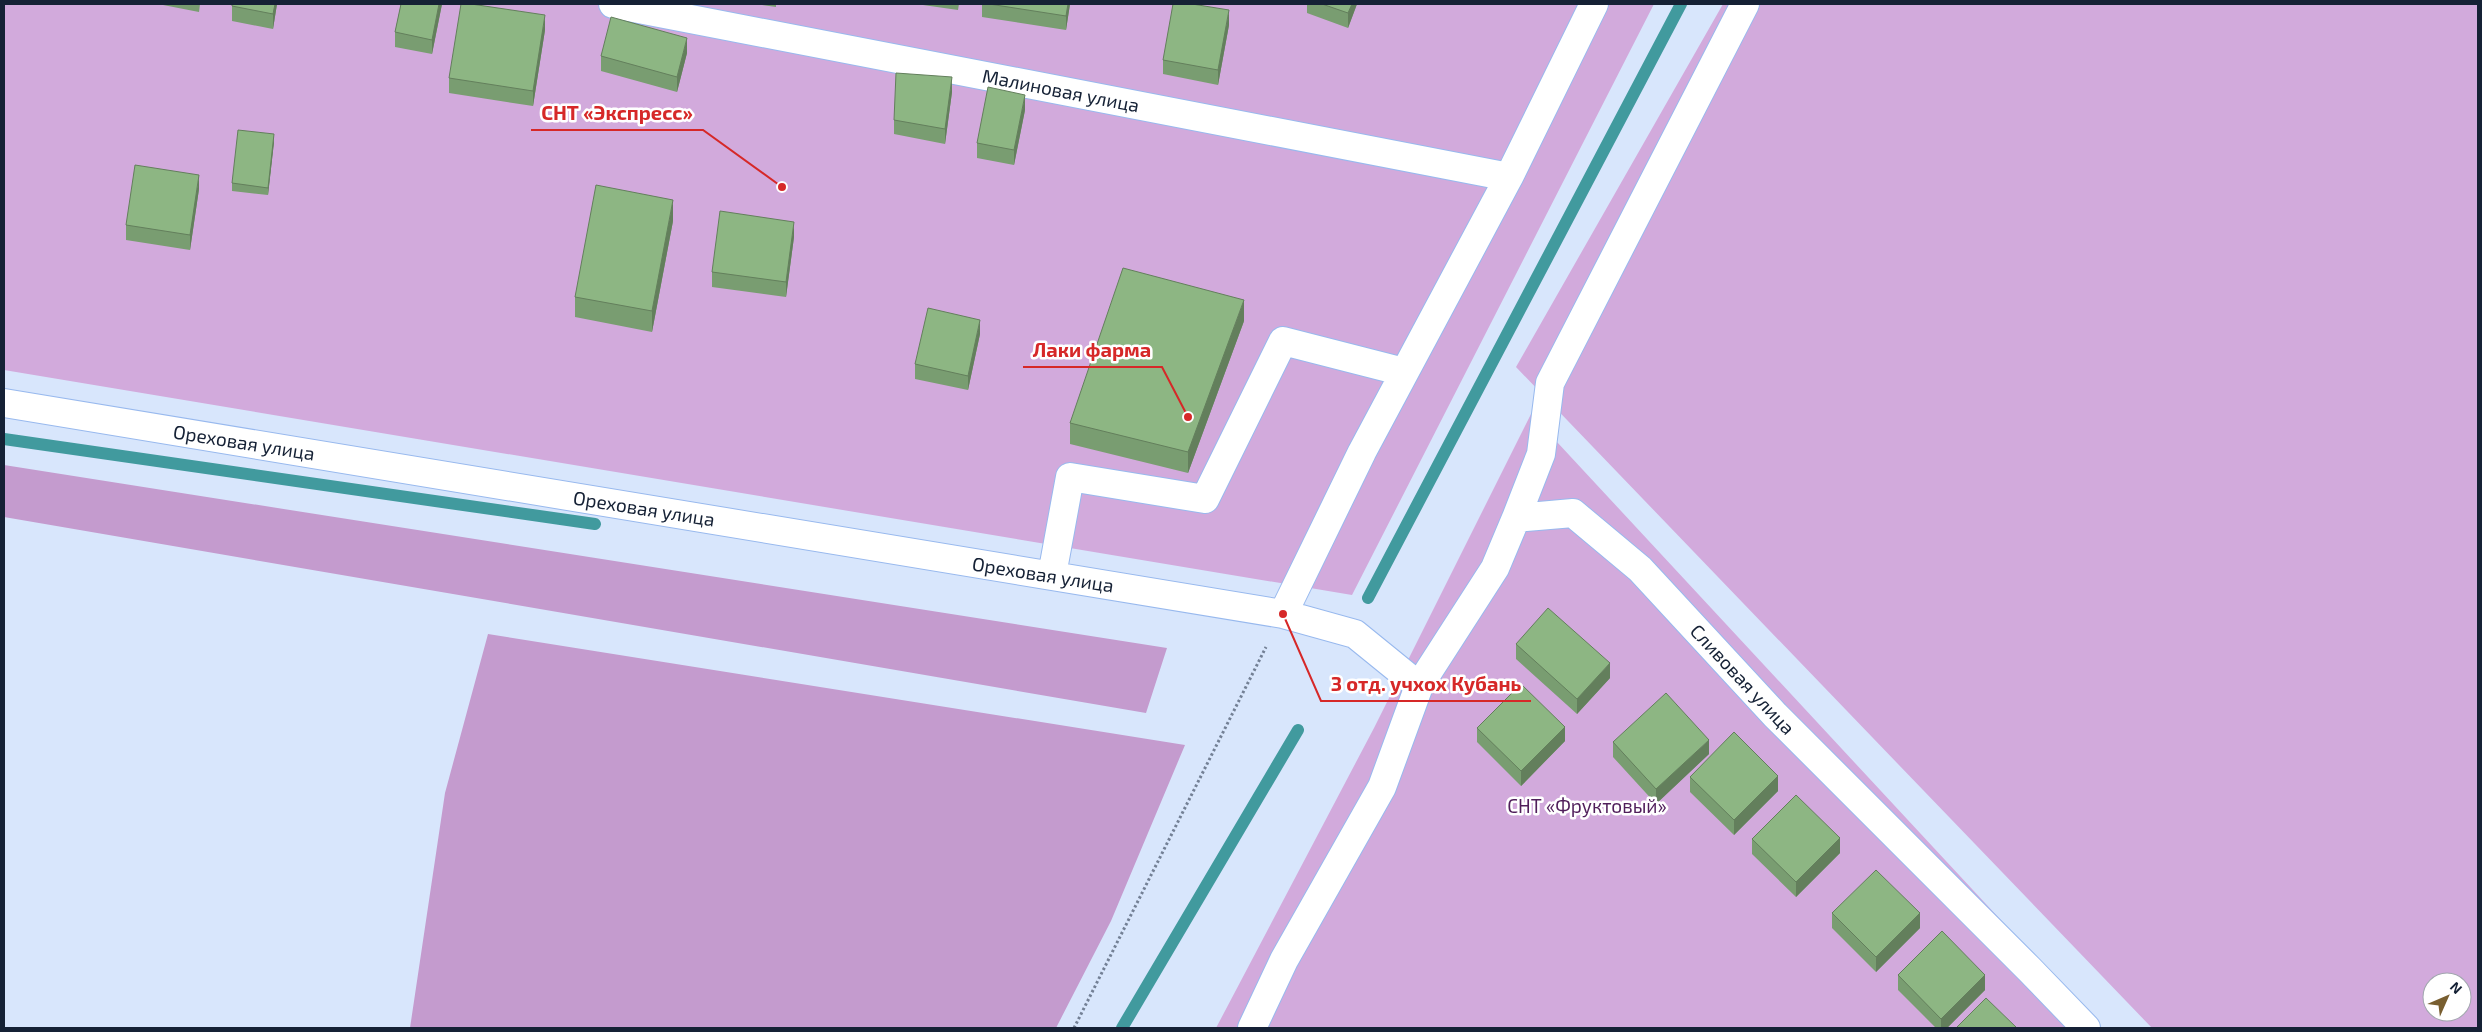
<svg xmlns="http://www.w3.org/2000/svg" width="2482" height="1032" font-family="'Exo 2',sans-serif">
	<rect width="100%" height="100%" fill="#d8e6fc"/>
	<!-- green -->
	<path fill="#d2aadc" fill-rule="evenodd" d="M4,4H1654L1352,595L4,370Z
		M1723,4H2478V1028H2152L1516,367ZM2432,982H2462V1012H2432Z
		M1531,414L2101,1028H1216L1374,728Z"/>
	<!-- forest -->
	<path fill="#c49bce" d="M4,465L1167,648L1146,713L4,517Z
		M488,634L1185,745L1111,921L1056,1028H410L445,793Z"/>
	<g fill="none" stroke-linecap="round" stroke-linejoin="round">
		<!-- stream -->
		<path stroke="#419a9e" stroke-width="12" d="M4,439L595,524
			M1368,598L1681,4
			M1122,1028L1298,730"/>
		<!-- minor casing -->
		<g stroke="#98b9ee" stroke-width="30">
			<path id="minor" d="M613,4L1509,177
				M4,403L1283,614L1355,634L1419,686L1382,787L1284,960L1252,1028
				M1516,518L1541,454L1550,383L1745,4
				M1052,575L1070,477L1205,499L1283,341L1404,372
				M1283,614L1362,452L1509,177L1594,4
				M1419,686L1495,568L1516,518L1573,513L1640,569L1775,715L2029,969L2086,1028"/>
		</g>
		<!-- path -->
		<path stroke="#738095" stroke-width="3" stroke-dasharray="2.5 2.5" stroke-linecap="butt" d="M1074,1028L1266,647"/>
		<!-- minor -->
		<use href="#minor" stroke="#fff" stroke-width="28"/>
	</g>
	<!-- wall -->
	<path fill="#799d71" d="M163,4H200L199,12L163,5Z
		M277,4L273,29L232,21V6Z
		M401,4H442L432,54L395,47V32Z
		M754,4H776V7Z
		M916,4H959L958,10Z
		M982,4H1070L1066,30L982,17Z
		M1307,4H1357L1348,28L1307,13Z
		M1229,25L1218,85L1163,74V60Z
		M545,30L533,106L449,93V78Z
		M687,53L677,92L601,71V56Z
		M952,92L945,144L894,134V120Z
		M1025,110L1014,165L977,158V143Z
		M274,142L268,195L232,191V183Z
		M199,189L190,250L126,240V225Z
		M673,221L652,332L575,317V297Z
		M794,237L786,297L712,287V272Z
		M1244,321L1188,473L1070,444V423Z
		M980,334L968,390L915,379V364Z
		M1516,644L1610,678L1577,714L1516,659Z
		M1477,728L1565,741L1521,786L1477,742Z
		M1613,742L1709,754L1656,804L1613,757Z
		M1690,777L1778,791L1734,835L1690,792Z
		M1752,839L1840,853L1796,897L1752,854Z
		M1832,913L1920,928L1876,972L1832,928Z
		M1898,975L1985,990L1947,1028H1936L1898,990Z"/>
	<!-- shaded-wall -->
	<path fill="#637f5c" d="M275,4H277L273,29V14Z
		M439,4H442L432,54V40Z
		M1068,4H1070L1066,30V16Z
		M1352,4H1357L1348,28V13Z
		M1229,10V25L1218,85V70Z
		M545,15V30L533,106V91Z
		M687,38V53L677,92V77Z
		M952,77V92L945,144V129Z
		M1025,95V110L1014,165V150Z
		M274,134V142L268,195V188Z
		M199,175V189L190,250V235Z
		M673,200V221L652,332V311Z
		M794,222V237L786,297V282Z
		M1244,300V321L1188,473V452Z
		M980,320V334L968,390V376Z
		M1610,663V678L1577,714V699Z
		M1565,727V741L1521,786V771Z
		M1709,740V754L1656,804V789Z
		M1778,776V791L1734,835V820Z
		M1840,838V853L1796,897V882Z
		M1920,913V928L1876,972V957Z
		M1985,975V990L1947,1028H1941V1019Z"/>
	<!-- building -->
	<path fill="#8db683" stroke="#637f5c" d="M232,4H275L273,14L232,6Z
		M401,4H439L432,40L395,32Z
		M461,4H471L545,15L533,91L449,78Z
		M989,4H1068L1066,16Z
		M1173,4H1192L1229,10L1218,70L1163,60Z
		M1322,4H1352L1348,13Z
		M611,17L687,38L677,77L601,56Z
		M896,73L952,77L945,129L894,120Z
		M988,87L1025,95L1014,150L977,143Z
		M238,130L274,134L268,188L232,183Z
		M135,165L199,175L190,235L126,225Z
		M596,185L673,200L652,311L575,297Z
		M720,211L794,222L786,282L712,272Z
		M1123,268L1244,300L1188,452L1070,423Z
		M928,308L980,320L968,376L915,364Z
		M1548,608L1610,663L1577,699L1516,644Z
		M1521,684L1565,727L1521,771L1477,728Z
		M1666,693L1709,740L1656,789L1613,742Z
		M1734,732L1778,776L1734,820L1690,777Z
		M1796,795L1840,838L1796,882L1752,839Z
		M1876,870L1920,913L1876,957L1832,913Z
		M1942,931L1985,975L1941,1019L1898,975Z
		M1986,998L2017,1028H1956Z"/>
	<g text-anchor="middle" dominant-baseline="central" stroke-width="5" stroke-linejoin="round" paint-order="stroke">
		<!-- street labels -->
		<g font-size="19" fill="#152135" stroke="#fff">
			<text transform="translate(1061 90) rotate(11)">Малиновая улица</text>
			<text transform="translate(244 442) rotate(9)">Ореховая улица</text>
			<text transform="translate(644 508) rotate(9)">Ореховая улица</text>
			<text transform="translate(1043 574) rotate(9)">Ореховая улица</text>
			<text transform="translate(1743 679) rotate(47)">Сливовая улица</text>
		</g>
		<!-- park labels -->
		<g font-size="19" fill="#501e5b" stroke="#fff">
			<text x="1587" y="805">СНТ «Фруктовый»</text>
		</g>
	</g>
	<!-- callouts -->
	<path fill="none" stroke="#d62828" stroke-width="2" d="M782 187L703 130H531M1188 417L1162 367H1023M1283 614L1321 701H1531"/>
	<g fill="#d62828" stroke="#fff" stroke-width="2">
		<circle cx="782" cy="187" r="5"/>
		<circle cx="1188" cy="417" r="5"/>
		<circle cx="1283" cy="614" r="5"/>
	</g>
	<g font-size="20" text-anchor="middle" font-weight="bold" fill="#d62828" stroke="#fff" stroke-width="5" stroke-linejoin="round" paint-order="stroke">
		<text x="617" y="120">СНТ «Экспресс»</text>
		<text x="1092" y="357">Лаки фарма</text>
		<text x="1426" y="691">3 отд. учхох Кубань</text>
	</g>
	<!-- border -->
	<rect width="2482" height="1032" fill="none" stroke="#152135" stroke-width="10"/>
	<!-- north arrow -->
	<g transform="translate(2447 997) rotate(45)"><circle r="24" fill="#ffffff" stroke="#a1a6ae"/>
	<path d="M0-4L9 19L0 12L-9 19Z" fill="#785e30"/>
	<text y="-8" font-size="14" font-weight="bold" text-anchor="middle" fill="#152135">N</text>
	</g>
</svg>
